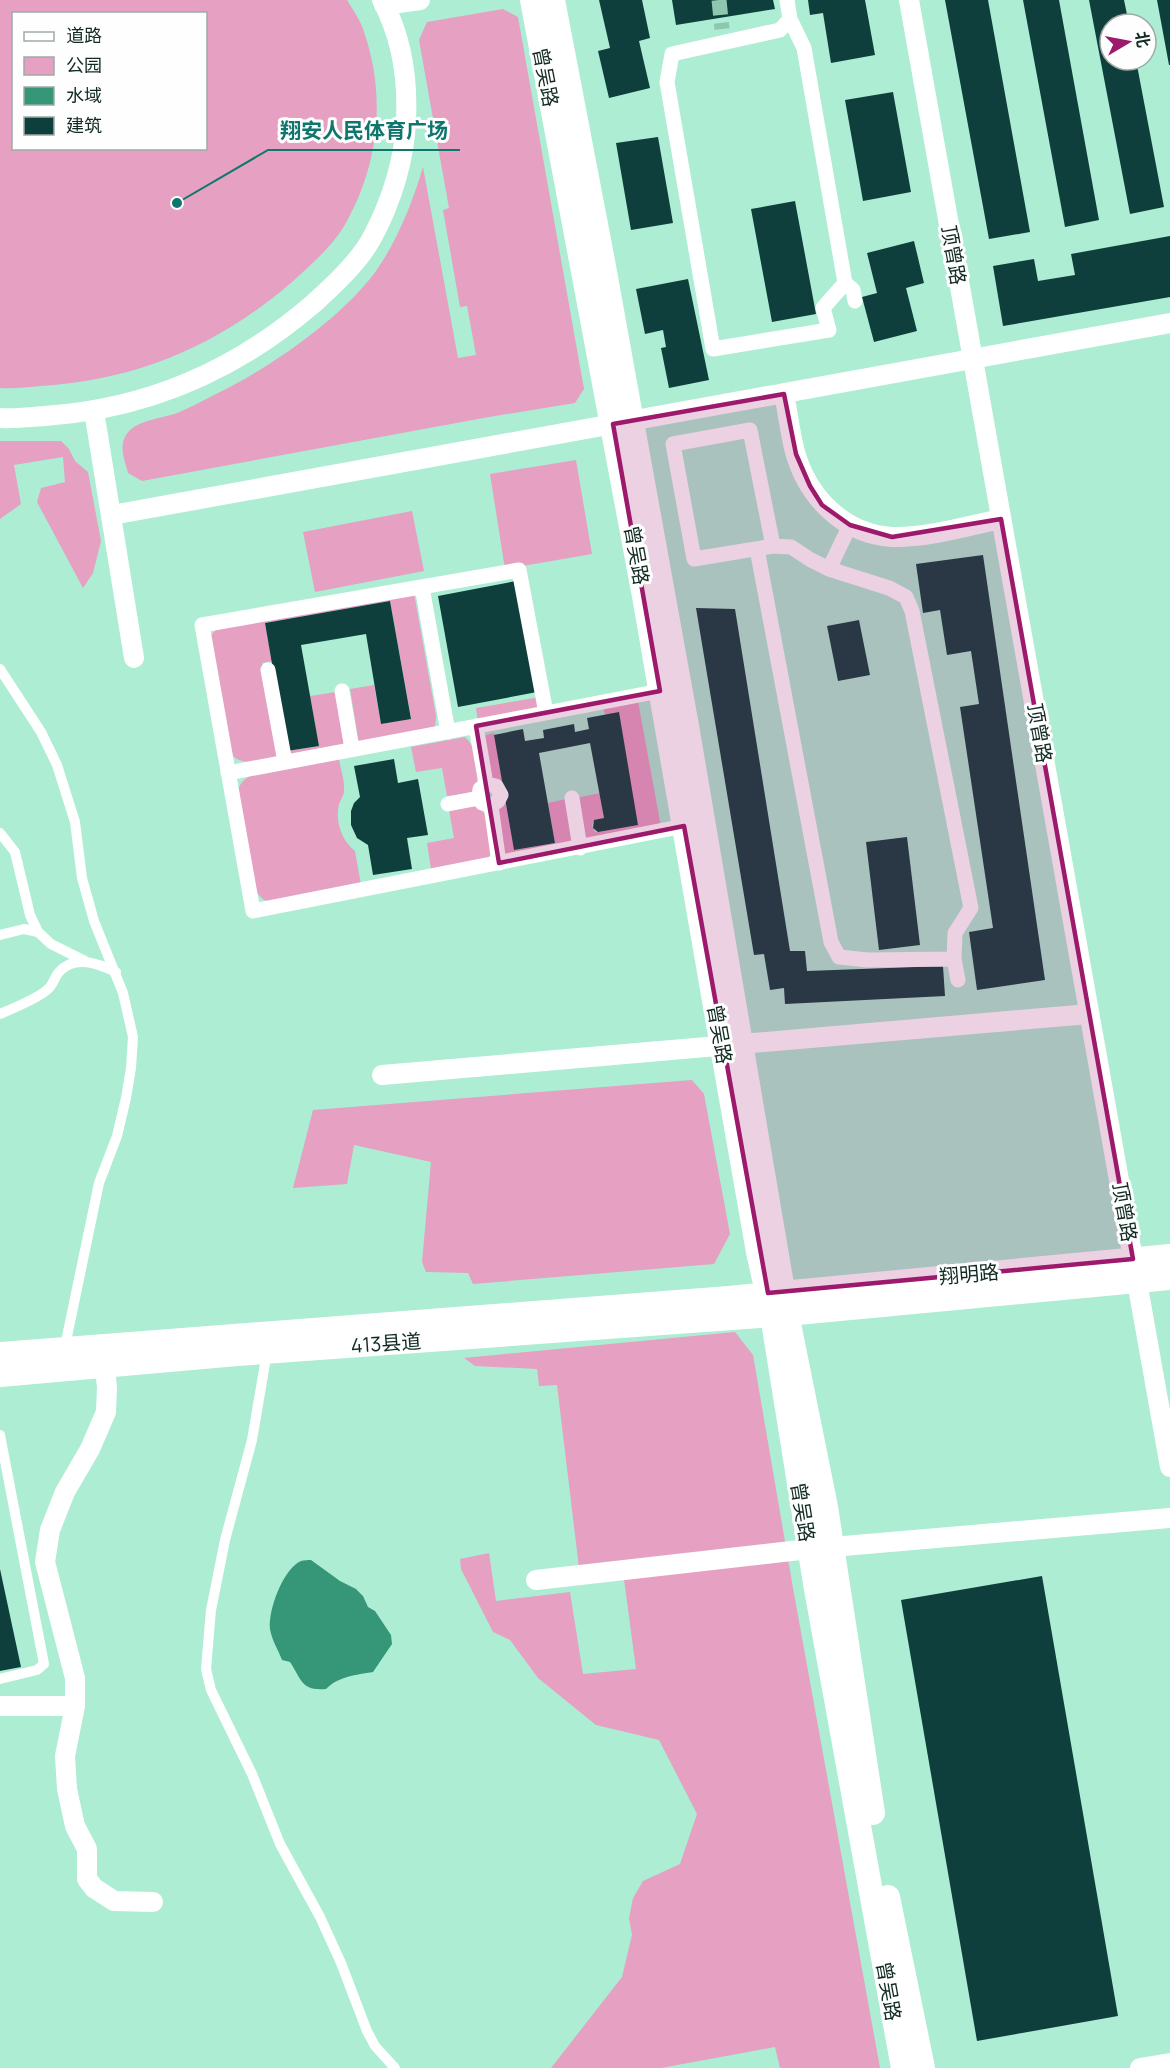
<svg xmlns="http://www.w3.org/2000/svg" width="1170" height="2068" font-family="Manrope,'Noto Sans SC',sans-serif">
	<rect width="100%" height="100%" fill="#adedd4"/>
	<!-- green -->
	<path fill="#e5a0c2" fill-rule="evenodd" d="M0,0H347C353,10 361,21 364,32C386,95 379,163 347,221C334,245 312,264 292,282C219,345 138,380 41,386C27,387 14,389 0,388ZM14,14H206V148H14Z
		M503,9L518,17L584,389L575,403L489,417L142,481L128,473C124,458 117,443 130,430C141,420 163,418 177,413C189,408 202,401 214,395C267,370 341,319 376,271C398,239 412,204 423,167L458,358L476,355L467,306L460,307L443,210L449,208L419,40L427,22Z
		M0,441H61L69,449L75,461L88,472L101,541L93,573L83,588L37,502L41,488L65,482L63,457L14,465L21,504L0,519Z
		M576,460L592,554L505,569L490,474Z
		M412,511L424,571L315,592L303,532Z
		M414,593L436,716L435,728L359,744L350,689L374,685L381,724L411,718L390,601L265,623L272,661L262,663L279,757C262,760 242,768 230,753L209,644L212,634L220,625Z
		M336,692L345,745L288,756L287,751L319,746L310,696Z
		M540,697L542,711L478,722L476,708Z
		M638,701L661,827L584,843L576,798L600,793L604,818L593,822L592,826L595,832L638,824L603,708Z
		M494,733L514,850L555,843L548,803L566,799L575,844L509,855L505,854L484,736Z
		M465,737C478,749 477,768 480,784L472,793L447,796L442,768L416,772L411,747Z
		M339,758C340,768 345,780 344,791C344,795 341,799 339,804C335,821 341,840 355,851L361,885L273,902L264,900L257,893L237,792C241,780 247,777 258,772Z
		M475,806L486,814L491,854L486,860L431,869L427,843L454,838L449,810Z
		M692,1080L704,1094L730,1234L714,1264L473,1284L468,1273L426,1272L422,1262L431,1162L354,1145L347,1184L293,1188L313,1110Z
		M735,1332L753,1355L793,1588L880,2068H780L775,2047L661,2068H551L622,1977L632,1935L629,1918L633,1898L643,1881L680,1864L697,1814L659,1740L596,1725L538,1678L510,1640L493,1632L461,1569L460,1559L489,1553L496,1601L570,1592L583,1674L636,1669L622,1564L579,1568L557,1385L539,1386L537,1369L475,1366L464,1358Z"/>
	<!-- water -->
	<path fill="#359678" d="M311,1560L340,1581L356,1589L363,1596L368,1607L375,1611L391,1635L392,1644L373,1672C356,1675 339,1676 326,1689C301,1691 302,1680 290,1662L282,1660C278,1649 272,1641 270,1629C268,1610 283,1569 301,1561C304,1560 308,1560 311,1560Z"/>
	<!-- building -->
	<path fill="#0e3f3c" d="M599,0H642L650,38L639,41L650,88L609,98L598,51L610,48Z
		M672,0H773L775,9L676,25Z
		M808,0H865L875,55L831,63L823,13L810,15Z
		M945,0H988L1030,232L989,239Z
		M1023,0H1059L1099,220L1065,227Z
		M1089,0H1124L1129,24H1110V60H1136L1164,207L1130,214Z
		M1157,0H1170V65H1169Z
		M893,92L911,192L863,201L845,100Z
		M658,137L673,223L631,230L616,143Z
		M795,201L816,314L772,322L751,209Z
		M1170,236V297L1003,326L993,266L1034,259L1038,281L1075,275L1071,254Z
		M914,241L924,283L906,288L917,331L874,342L862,297L877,293L867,253Z
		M688,279L709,380L669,388L661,348L666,347L663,330L645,334L636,289Z
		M983,555L1045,980L977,990L969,932L993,928L960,707L979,704L971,651L947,655L940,610L923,613L916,564Z
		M516,581L537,692L458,707L438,596Z
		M390,601L411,719L381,724L366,634L301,645L319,746L287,751L265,623Z
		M696,608L735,609L790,951H805L807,971L943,966L945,996L785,1004L784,988L770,990L764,954L754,955Z
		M859,620L870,675L838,681L827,626Z
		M619,712L638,825L598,832L593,828L594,820L604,818L590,743L539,753L555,843L514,850L494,735L523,729L525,741L544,738L543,730L574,724L575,732L589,729L587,718Z
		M394,759L398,783L418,779L428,835L407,838L412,869L373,875L368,845L357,838L351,825V811L354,803L360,797L354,766Z
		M907,837L920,945L879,950L866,842Z
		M0,1569L21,1667L0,1671Z
		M1042,1576L1118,2016L977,2041L901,1600Z"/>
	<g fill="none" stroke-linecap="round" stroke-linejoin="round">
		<!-- pedestrian-tunnel -->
		<path stroke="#8ec6b0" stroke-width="15" stroke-dasharray="15 8" stroke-linecap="butt" d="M719,0L722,29"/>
		<!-- service -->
		<path stroke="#fff" stroke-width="10" d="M0,669L41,732L57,765L75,822L82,878L94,921L123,993L133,1037L131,1068L126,1098L117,1136L99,1183L64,1351
			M0,833L15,852L30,915L38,932L51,944L85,961
			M0,935L24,929L38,932
			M0,1014C12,1009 41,997 49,988C54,983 55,976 59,972C75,954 99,964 116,972
			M267,1352L252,1440L225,1540L211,1610L206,1669L211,1690L252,1774L280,1844L320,1917L341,1963L367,2031L375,2046L395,2068
			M0,1435L44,1664L37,1670L0,1679"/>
		<!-- pedestrian -->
		<path stroke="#fff" stroke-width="15" d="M787,0L790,19L804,48L845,283L853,290L855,301
			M790,19L780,30L672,54L667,82L713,349L829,330L823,308L845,283
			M773,546L750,430L673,444L694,559L773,546L791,547L811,560L829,569L850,525
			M757,549L831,942L839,957L868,960L954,959
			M829,569L889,588L906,597L912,611L971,908L955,933L954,959L958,980
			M422,587L448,732
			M268,670L285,762
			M342,691L352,749
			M660,691L546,713L519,570L202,625L253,911L684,826
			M476,726L486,784L480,789L479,798L482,803L491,806
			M228,773L546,713
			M486,784L496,786L501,795L498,801L491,806L499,863
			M572,798L580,848
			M448,804L479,798"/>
		<!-- minor -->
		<path stroke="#fff" stroke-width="20" d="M909,0L1170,1467
			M384,5L420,0
			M784,394C788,413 790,433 795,452C808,498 844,534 892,537C928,538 967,526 1001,519
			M94,411L134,658
			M0,418C15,419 30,417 45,416C148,409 235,371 313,304C334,285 360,261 373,236C392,200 405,158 406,119C408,78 401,36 382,0
			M112,515L1170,323
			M382,1075L1089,1014
			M103,1351L107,1387L106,1412L90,1449L65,1492L50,1530L45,1562L75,1678V1706L65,1756L67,1789L75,1826L87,1849V1879L94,1888L114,1901L153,1902
			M536,1580L809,1549L1170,1518
			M0,1706H75
			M1140,2068L1170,2063"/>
		<!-- tertiary -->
		<path stroke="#fff" stroke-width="24" d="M532,0L644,596L729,1087L758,1252L772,1315L816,1589L903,2068
			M553,0L603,261L687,726L787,1314L826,1507L873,1813
			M0,1354L729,1298L1170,1256
			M0,1375L237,1354L787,1314L1170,1278
			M888,1897L923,2068"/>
	</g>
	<!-- marked area -->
	<path fill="#9d196b" fill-opacity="0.2" stroke="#9d196b" stroke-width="4.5" stroke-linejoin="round" d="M784,394L796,454L810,486L822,505L850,525L892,537L1001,519L1133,1259L768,1293L684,826L499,863L476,726L660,691L613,424Z"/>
	<g text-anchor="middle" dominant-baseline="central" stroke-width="6" stroke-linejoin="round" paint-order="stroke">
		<!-- street labels -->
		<g font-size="20" fill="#112b22" stroke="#fefefe">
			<text transform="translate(546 77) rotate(79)">曾吴路</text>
			<text transform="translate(954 255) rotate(80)">顶曾路</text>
			<text transform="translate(637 555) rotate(80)">曾吴路</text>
			<text transform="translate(1040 733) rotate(80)">顶曾路</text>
			<text transform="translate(720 1034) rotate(80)">曾吴路</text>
			<text transform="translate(1125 1212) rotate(80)">顶曾路</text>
			<text transform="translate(969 1274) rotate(-5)">翔明路</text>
			<text transform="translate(386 1343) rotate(-4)">413县道</text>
			<text transform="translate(803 1512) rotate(81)">曾吴路</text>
			<text transform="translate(889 1991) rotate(80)">曾吴路</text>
		</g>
	</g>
	<!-- callouts -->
	<path fill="none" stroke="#0f766e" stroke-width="2" d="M177 203L268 150H460"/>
	<circle fill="#0f766e" stroke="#fefefe" stroke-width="2" cx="177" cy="203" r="6"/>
	<g font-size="21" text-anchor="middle" font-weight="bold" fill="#0f766e" stroke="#fefefe" stroke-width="6" stroke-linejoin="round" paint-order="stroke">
		<text x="364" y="138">翔安人民体育广场</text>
	</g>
	<!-- legend -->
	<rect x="12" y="12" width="195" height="138" fill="#fefefe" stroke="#9faaa6" stroke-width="1.5"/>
	<rect x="24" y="32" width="30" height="9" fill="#ffffff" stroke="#9faaa6" stroke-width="1.5"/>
	<text x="66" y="42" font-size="18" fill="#112b22">道路</text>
	<rect x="24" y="57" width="30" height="18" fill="#e5a0c2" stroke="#9faaa6" stroke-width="1.5"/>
	<text x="66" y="72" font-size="18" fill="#112b22">公园</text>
	<rect x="24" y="87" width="30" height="18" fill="#359678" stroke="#9faaa6" stroke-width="1.5"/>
	<text x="66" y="102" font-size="18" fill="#112b22">水域</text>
	<rect x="24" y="117" width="30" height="18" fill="#0e3f3c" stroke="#9faaa6" stroke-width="1.5"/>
	<text x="66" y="132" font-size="18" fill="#112b22">建筑</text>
	<!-- north arrow -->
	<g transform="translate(1128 42) rotate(80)"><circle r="28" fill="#fefefe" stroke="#9faaa6" stroke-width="1.5"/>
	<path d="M0-4.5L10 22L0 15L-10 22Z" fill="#9d196b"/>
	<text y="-9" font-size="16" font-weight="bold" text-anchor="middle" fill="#112b22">北</text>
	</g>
</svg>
